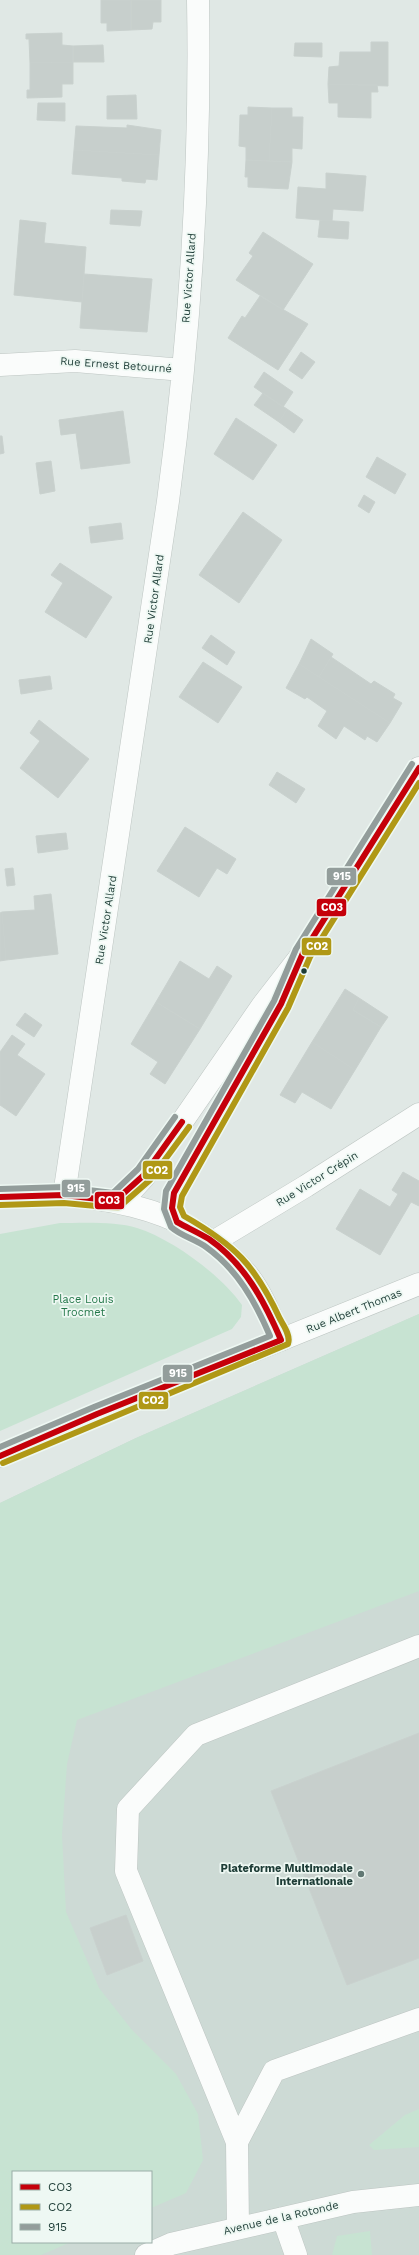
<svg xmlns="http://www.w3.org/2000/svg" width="419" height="2255" font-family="'Work Sans',sans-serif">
	<rect width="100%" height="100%" fill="#e0e8e5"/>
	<!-- built -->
	<path fill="#cddad5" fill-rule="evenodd" d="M419,1314V2255H0V1503L136,1438ZM13,2172H151V2242H13Z"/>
	<!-- green -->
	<path fill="#c7e3d2" d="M60,1223C81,1223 116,1221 137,1228C172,1239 221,1275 242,1305L241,1317L232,1329L0,1431V1234Z
		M419,1314V1591L77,1720L67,1764L62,1835L66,1912L99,1988L132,2030L176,2074L198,2114L203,2160L186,2193L151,2208V2172H13V2242H71L41,2255H0V1503L136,1438Z
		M419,2109V2147L374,2150L369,2145L405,2115Z
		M370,2231L372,2255H332L337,2236Z"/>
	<!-- building -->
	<path fill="#c7cfcc" stroke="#c9d1ce" d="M101,0H131V30L107,31V23H101Z
		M131,0H161V22H153L152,29L131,30Z
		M62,33V45L73,46V62L30,63L29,39H26V34Z
		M371,42H388V86L328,84L329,67L339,66L340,52H371Z
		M295,43H322V57L294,56Z
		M103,45L104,62H73V46Z
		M73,62V84H62V97L27,98V90H30V63Z
		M328,84L377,85L378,92H371V118L338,117V103H329Z
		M136,95L137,119H107V96Z
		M38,103H65V121L37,120Z
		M248,107L272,108L269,161L246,160V147L239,146L240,115H248Z
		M272,108H292V117H303L302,149L292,148V162L269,161Z
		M127,125L161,130L159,155L74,150L76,126L127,128Z
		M74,150L159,155L157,180L146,179L145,183L122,181V178L72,174Z
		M246,160L292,162L288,189L248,187V177H245Z
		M326,173L366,176L363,211L333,209L332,221L296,218L298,187L326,189Z
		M111,210L142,211L140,226L110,224Z
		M20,220L46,223L44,243L86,247L82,302L14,295Z
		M320,220L349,222L348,239L318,237Z
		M263,232L313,264L283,310L236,280L253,256L249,253Z
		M84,274L152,279L147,332L80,328Z
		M260,296L308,324L278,370L228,338L242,316L245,318Z
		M301,352L315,362L302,379L289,370Z
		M264,372L293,392L283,407L254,387Z
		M263,393L287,409L279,422L254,405Z
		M287,409L303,420L294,433L279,422Z
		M123,411L130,463L81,469L76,433L61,435L59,420Z
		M236,418L277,445L253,480L214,454Z
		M0,436H2L4,453L0,454Z
		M377,457L406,474L395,494L366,477Z
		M51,461L55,491L40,494L36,463Z
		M364,495L375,502L369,513L358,506Z
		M243,512L282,540L239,603L199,575Z
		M121,523L123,539L91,543L89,527Z
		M60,563L112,597L86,638L45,612L63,583L51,575Z
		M211,635L235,652L227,665L202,648Z
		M311,639L333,654L319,677L299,664Z
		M331,657L371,684L374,681L395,694L393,698L402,703L390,723L319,677Z
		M203,662L242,687L218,723L179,697Z
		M299,664L390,723L377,742L367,736L365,740L344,726L336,739L318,726L327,711L307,697L305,699L286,688Z
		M50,676L52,689L21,694L19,680Z
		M39,720L89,759L58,798L20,768L40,741L30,733Z
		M277,772L305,789L296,803L269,785Z
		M185,827L236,859L227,874L217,868L199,897L157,871Z
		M66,833L68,849L38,853L36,836Z
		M13,868L15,885L7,886L5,869Z
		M51,894L58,954L6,960L2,912L35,910L34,896Z
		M2,912L6,960L0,961V913Z
		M180,961L209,979L217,966L232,976L200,1029L156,1002Z
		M345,989L359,998L353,1010L381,1027L355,1070L312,1042Z
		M359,998L388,1017L381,1027L353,1010Z
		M156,1002L200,1029L165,1084L150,1074L158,1062L131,1044Z
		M25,1013L42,1025L34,1037L16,1025Z
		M12,1035L25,1044L17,1055L45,1074L16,1116L0,1105V1052Z
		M312,1042L355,1070L331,1109L302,1092L295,1103L280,1095Z
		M403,1172L419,1181V1206L411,1202L380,1255L336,1229L360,1189L390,1207L398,1194L392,1190Z
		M419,1733V1958L347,1985L271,1791Z
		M126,1915L143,1961L107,1975L90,1928Z"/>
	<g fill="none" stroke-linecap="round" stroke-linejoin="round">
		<!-- minor casing -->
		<g stroke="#bdc5c2" stroke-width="23">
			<path id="minor" d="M0,365L75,361L183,370
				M64,1195L168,501C190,336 201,167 198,0
				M0,1197C85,1190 188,1203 246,1273C262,1292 271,1317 281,1340
				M115,1201L133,1189L144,1177L262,1006L303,953L419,768
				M177,1222L172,1208L174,1193L261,1041L287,990
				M213,1242L306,1186L419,1114
				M0,1456L97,1414L419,1284
				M237,2142L274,2071L419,2019
				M283,2218L296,2255
				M238,2228L237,2142L126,1871L128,1809L196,1735L419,1646
				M146,2255L171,2244L353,2202L419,2195"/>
		</g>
		<!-- minor -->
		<use href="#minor" stroke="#fafcfb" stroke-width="22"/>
		<!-- bus-1 casing -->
		<g stroke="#eef8f3" stroke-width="9">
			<path id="bus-1" d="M0,1197L64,1195L115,1201L144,1175L182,1122
				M0,1456L97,1414L281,1340C264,1301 245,1264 209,1239C199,1233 188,1228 177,1222L172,1208L174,1193L281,1004L303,953L419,768"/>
		</g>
		<!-- bus-2 casing -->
		<g stroke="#eef8f3" stroke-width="9">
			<path id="bus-2" d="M0,1205L64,1203L118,1208L150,1180L189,1127
				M3,1463L288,1344C291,1336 284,1326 280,1319C255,1265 235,1245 184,1216L180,1207L182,1196L288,1008L310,957L419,783"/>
		</g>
		<!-- bus-3 casing -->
		<g stroke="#eef8f3" stroke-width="9">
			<path id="bus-3" d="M0,1189L64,1187L113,1193L138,1169L175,1117
				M0,1447L94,1407L270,1336C255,1301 237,1269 206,1247C195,1239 181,1236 171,1227L164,1209L166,1191L274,1001L296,949L412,764"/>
		</g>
		<!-- bus-1 -->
		<use href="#bus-1" stroke="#c5000a" stroke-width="6"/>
		<!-- bus-2 -->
		<use href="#bus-2" stroke="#b09816" stroke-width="6"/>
		<!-- bus-3 -->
		<use href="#bus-3" stroke="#939d9b" stroke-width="6"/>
	</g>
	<!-- markers -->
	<circle fill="#1d3c36" stroke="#eef8f3" stroke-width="1.5" cx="304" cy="971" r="3.5"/>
	<circle fill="#617873" stroke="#eef8f3" stroke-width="1.5" cx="361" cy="1874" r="4"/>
	<g text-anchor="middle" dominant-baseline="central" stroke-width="3.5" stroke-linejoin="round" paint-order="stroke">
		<!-- street labels -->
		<g font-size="11" fill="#1d3c36" stroke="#eef8f3">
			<text transform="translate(189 278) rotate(-86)">Rue Victor Allard</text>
			<text transform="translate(116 365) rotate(4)">Rue Ernest Betourné</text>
			<text transform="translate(154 599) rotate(-82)">Rue Victor Allard</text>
			<text transform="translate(106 920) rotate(-81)">Rue Victor Allard</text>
			<text transform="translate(317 1179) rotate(-32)">Rue Victor Crépin</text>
			<text transform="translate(354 1311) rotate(-22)">Rue Albert Thomas</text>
			<text transform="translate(281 2218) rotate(-13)">Avenue de la Rotonde</text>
		</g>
		<!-- park labels -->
		<g font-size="11" fill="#237749" stroke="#eef8f3">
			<text x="83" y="1299">Place Louis<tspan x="83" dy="13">Trocmet</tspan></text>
		</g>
		<!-- poi labels -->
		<g font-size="11" font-weight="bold" fill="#1d3c36" stroke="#eef8f3" text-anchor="end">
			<text x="353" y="1868">Plateforme Multimodale<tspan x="353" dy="13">Internationale</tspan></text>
		</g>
	</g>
	<g stroke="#eef8f3" stroke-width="1.5">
		<rect x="326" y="867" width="31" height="19" rx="4" fill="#939d9b"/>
		<rect x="316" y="898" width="31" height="19" rx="4" fill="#c5000a"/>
		<rect x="301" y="937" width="31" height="19" rx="4" fill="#b09816"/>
		<rect x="142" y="1160" width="31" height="20" rx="4" fill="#b09816"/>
		<rect x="61" y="1179" width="30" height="19" rx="4" fill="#939d9b"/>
		<rect x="94" y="1191" width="31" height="19" rx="4" fill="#c5000a"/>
		<rect x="162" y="1364" width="31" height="19" rx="4" fill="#939d9b"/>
		<rect x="138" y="1391" width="31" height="19" rx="4" fill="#b09816"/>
	</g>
	<g font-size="11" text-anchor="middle" font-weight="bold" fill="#fff">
		<text x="342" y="880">915</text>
		<text x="332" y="911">CO3</text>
		<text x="317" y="950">CO2</text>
		<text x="157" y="1174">CO2</text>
		<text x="76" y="1192">915</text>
		<text x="109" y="1204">CO3</text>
		<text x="178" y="1377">915</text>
		<text x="153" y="1404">CO2</text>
	</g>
	<!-- legend -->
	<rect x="12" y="2171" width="140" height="72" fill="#eef8f3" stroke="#9aada7"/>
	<rect x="20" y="2184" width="20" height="6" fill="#c5000a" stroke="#9aada7"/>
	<text x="48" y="2191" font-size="12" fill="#1d3c36">CO3</text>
	<rect x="20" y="2204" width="20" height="6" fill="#b09816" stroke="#9aada7"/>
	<text x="48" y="2211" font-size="12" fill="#1d3c36">CO2</text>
	<rect x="20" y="2224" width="20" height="6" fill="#939d9b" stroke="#9aada7"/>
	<text x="48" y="2231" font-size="12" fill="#1d3c36">915</text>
</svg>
